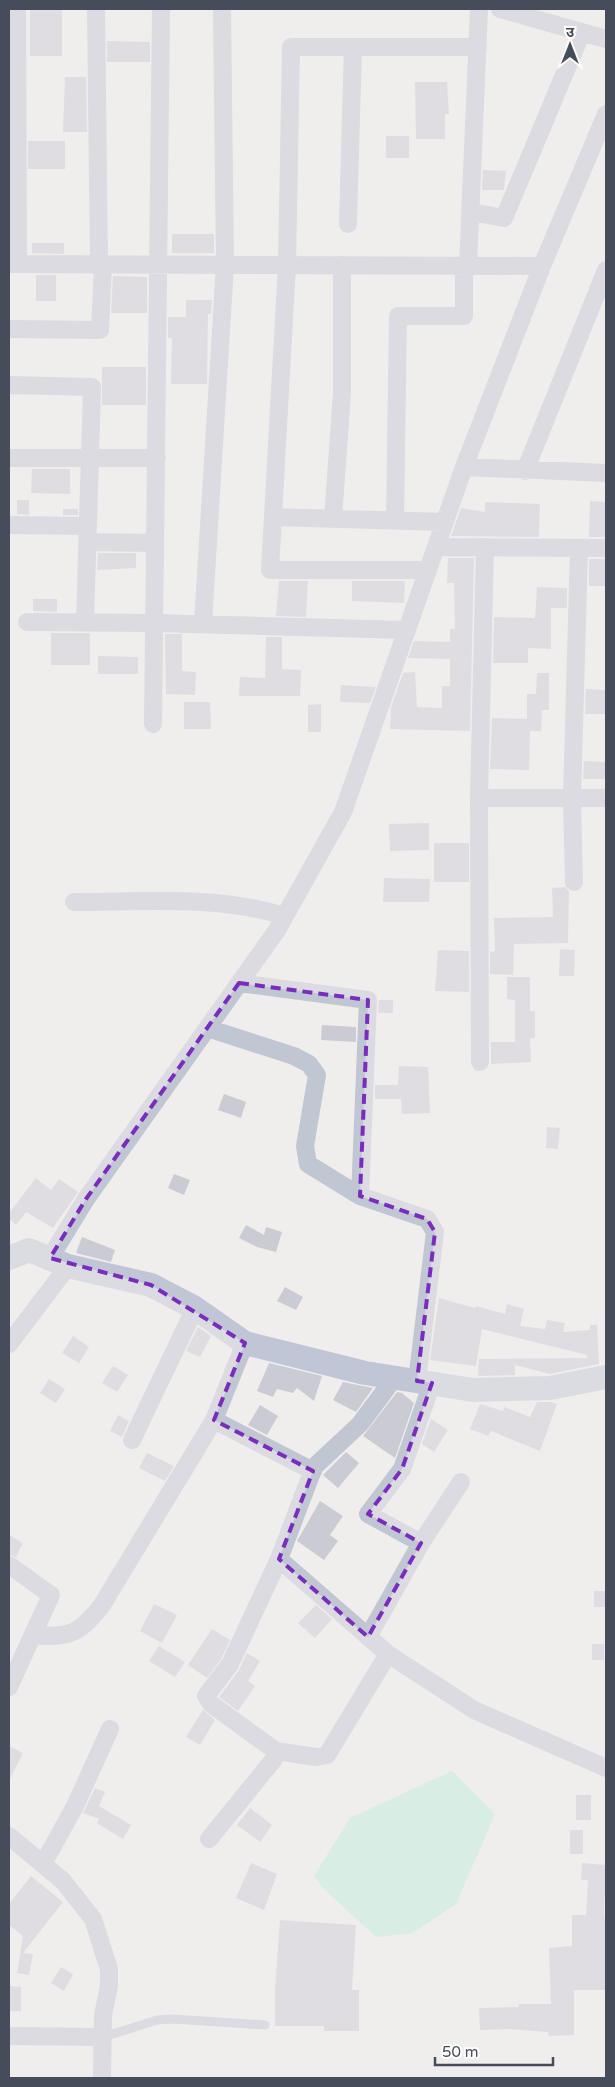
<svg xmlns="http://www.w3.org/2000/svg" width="615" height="2087" font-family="'Varela Round','Noto Sans Devanagari',sans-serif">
	<rect width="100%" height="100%" fill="#f0eded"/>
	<!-- green -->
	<path fill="#bbeed9" d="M452,1771L495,1814L456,1904L413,1933L376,1937L324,1889L314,1876L350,1818Z"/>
	<!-- building -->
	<path fill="#cacbd3" d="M30,9H62V56H30Z
		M107,41L150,42V62H107Z
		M65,77H86L87,132H63Z
		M415,82H447L449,114H445V139H416Z
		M386,136H409V158H386Z
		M28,141H65V169H28Z
		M483,170L506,171L504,190H482Z
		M172,234H214V253H172Z
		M32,243H64V254L32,253Z
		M36,275H56V301H36Z
		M113,276L147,277V313H111Z
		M186,300H212L211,314H208L207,384H171L172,338H168V317H186Z
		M102,367H146V405H102Z
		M32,469H70V494L31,493Z
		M17,500H29V515L17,514Z
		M590,501L606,502V537H589Z
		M485,502L540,504L539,537L451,536L461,508L485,512Z
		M63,509H78V515H63Z
		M98,553H136V568L97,570Z
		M448,558H474L470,731L390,729L391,707L403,673L415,672L417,707L442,708V686H450V659L408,658L414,641L450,642V629H455L454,583H447Z
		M589,559H606V586H589Z
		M279,581H308L306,617L276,616Z
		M352,581H405L404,603L352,601Z
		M537,587L567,588V608H551V649L528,648V663H493L494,617L535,618Z
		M33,599H57V612L33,611Z
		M51,633H90V665H51Z
		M165,634H182V671L196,672L195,695L166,694Z
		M266,637H282V669L301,670L300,696H239L240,677L265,678Z
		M98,656L138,657V674H98Z
		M537,673H549V710H542L541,731H530L529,770L490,769L492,718L527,719V694H536Z
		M341,685L376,687L370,703L340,702Z
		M586,689L606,690V714H585Z
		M184,702H210L211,729H184Z
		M321,704V732H308V705Z
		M584,761L606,762V779H583Z
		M429,823V850L390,851L389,824Z
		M434,843H469V882H434Z
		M384,878L430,879L429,902H383Z
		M565,887L569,891L568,943L514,944L513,975L490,974V952L495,951L494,918L553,917L552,888Z
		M560,949L575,950L574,976H559Z
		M438,950L469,951V992L435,991Z
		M507,977H530V1011H535V1038H530L531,1062L491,1064V1042H515V1000L507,999Z
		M379,1000H393V1013H378Z
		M322,1025L356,1027V1042L321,1040Z
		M399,1066L428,1067L430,1113L402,1114L401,1099H375V1085H398Z
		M224,1094L246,1102L241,1118L218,1110Z
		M547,1127L560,1128L558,1149L546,1148Z
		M174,1174L190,1180L184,1195L168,1188Z
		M36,1178L51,1190L59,1179L78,1192L53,1228L26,1212L16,1225L9,1219V1213Z
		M246,1225L264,1235L266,1227L282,1232L276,1252L257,1247L239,1238Z
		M82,1237L115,1250L111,1262L76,1253Z
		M285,1287L303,1297L296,1310L277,1301Z
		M439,1298L475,1308L476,1306L505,1314L507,1304L524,1309L520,1326L545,1329L547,1320L565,1323L563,1332L590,1330V1325H597L599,1364L550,1374L515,1365V1375L478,1376L479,1359L587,1358V1355L482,1329L476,1366L430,1360Z
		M198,1327L211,1336L200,1357L186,1351Z
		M73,1336L89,1347L79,1363L62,1353Z
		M269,1363L322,1376L314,1401L297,1388L293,1393L277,1389L273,1397L257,1391Z
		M113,1366L128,1375L117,1392L102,1383Z
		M49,1379L65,1389L56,1403L40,1393Z
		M343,1382L373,1388L356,1412L333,1400Z
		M397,1392L402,1393L414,1403L395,1458L363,1436Z
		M537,1402H552L557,1404L540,1451L491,1431L488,1436L470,1429L480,1404L503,1411L504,1407L530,1417Z
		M260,1405L278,1416L267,1435L248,1425Z
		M118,1415L129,1421L122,1437L110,1431Z
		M431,1419L448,1430L434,1452L422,1444Z
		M346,1452L359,1463L338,1488L323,1475Z
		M147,1453L174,1466L165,1481L139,1468Z
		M320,1501L343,1516L330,1535L338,1541L324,1560L297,1541Z
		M9,1535L23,1543L16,1557L9,1555Z
		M594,1591H606V1607H594Z
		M154,1604L177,1615L162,1643L140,1631Z
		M316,1605L332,1619L315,1638L298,1623Z
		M212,1629L230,1640L221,1659L207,1678L188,1665Z
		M592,1644H604V1660H592Z
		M159,1646L185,1662L175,1677L149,1661Z
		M247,1653L260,1661L248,1681L255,1686L238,1711L219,1697L239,1670Z
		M203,1710L215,1720L200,1745L186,1737Z
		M9,1746L23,1753L9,1781Z
		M95,1788L105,1792L99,1806L131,1825L123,1839L97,1823L99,1819L83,1813Z
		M576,1795H591V1820H576Z
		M250,1808L272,1825L260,1842L237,1825Z
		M570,1830H583V1854H570Z
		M251,1863L277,1874L264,1910L236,1898Z
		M582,1863L606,1865L604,1915H606V1990H574V2035L549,2036L548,2032L508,2029L480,2030L479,2008L519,2007V2004H551L549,1948L572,1946V1915H586L588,1880H581Z
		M31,1876L63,1902L23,1953L33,1954L29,1975L17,1973L23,1936L9,1925V1904Z
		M280,1920L356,1925L352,1990H359V2031H324V2026H275V1990Z
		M61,1967L73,1974L64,1991L51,1983Z
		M9,1986L21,1987V2011H9Z"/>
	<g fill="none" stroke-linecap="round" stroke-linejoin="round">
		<!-- lane -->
		<path stroke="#c0c6d2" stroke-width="9" d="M103,2037L157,2020L172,2019L265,2025"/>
		<!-- street -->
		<path stroke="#c0c6d2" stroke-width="18" d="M17,9L18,264
			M96,9L99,264
			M500,9L606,39
			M472,212L504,218L582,32
			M348,224L353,47
			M9,264L542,266
			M468,266L479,9
			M9,329L100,330L103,264
			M9,385L92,387L85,622
			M9,458H157
			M464,467L606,473
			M525,471L606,270
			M273,517L445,522
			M333,519L342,393V265
			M395,520L398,316H464V266
			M9,525L88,526
			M88,542L155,543
			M437,547L606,548
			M428,570H270L287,265L291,47H478
			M27,622L154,623L407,630
			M203,624L225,265L222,9
			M153,724L161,9
			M479,798H606
			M574,882L572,798L579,548
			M74,902C142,902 218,895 284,916
			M239,983L368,1000L360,1196
			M207,1028L294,1056L309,1064L317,1075L305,1146L308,1164L360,1196L427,1219L435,1232L417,1381
			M480,1062L479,798L485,547
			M50,1258L86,1199L277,930L343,812L464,467L542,266L606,114
			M9,1344L68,1266
			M214,1420L313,1471
			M132,1440L195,1308
			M421,1543L368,1514L402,1469L432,1383
			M279,1559L388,1654L474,1710L606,1768
			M9,1565L51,1595L9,1687
			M33,1635C69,1638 80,1634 102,1605L214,1420L245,1343
			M368,1637L421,1543L461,1482
			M276,1751L316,1757L327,1755L388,1654
			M9,1836L63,1881L93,1919L109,1969V1986L103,2015L102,2078
			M209,1839L274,1759L276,1751L211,1704L206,1696L230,1664L279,1559L314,1467L360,1424L395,1377
			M43,1864L75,1806L110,1729
			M9,2036L103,2037"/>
		<!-- secondary -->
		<path stroke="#c0c6d6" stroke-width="24" d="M9,1258L29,1250L68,1266L151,1285L195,1308L245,1343L365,1373L473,1390L550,1388L606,1377"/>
	</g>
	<!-- marked area -->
	<path d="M0 0H615V2087H0ZM239,983L368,1000L360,1196L427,1219L435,1232L417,1381L432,1383L402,1469L368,1514L421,1543L368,1637L279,1559L313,1471L214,1420L245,1343L151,1285L50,1258L86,1199Z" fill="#f0eded" fill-opacity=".55" fill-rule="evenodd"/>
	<path fill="none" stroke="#7b2cbf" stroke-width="4" stroke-dasharray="10 6" stroke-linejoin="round" d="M239,983L368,1000L360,1196L427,1219L435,1232L417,1381L432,1383L402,1469L368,1514L421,1543L368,1637L279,1559L313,1471L214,1420L245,1343L151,1285L50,1258L86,1199Z"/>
	<!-- border -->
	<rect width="615" height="2087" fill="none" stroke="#464c5a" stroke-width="20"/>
	<!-- north arrow -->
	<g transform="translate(570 45)" stroke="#ffffff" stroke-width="4" paint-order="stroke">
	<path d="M0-4L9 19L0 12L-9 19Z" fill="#464c5a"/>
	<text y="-8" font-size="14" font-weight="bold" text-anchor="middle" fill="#464c5a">उ</text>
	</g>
	<!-- scale -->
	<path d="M435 2057v8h118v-8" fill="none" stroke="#464c5a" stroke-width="2.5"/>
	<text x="442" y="2057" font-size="15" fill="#464c5a" stroke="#ffffff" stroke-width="4" paint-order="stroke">50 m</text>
</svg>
